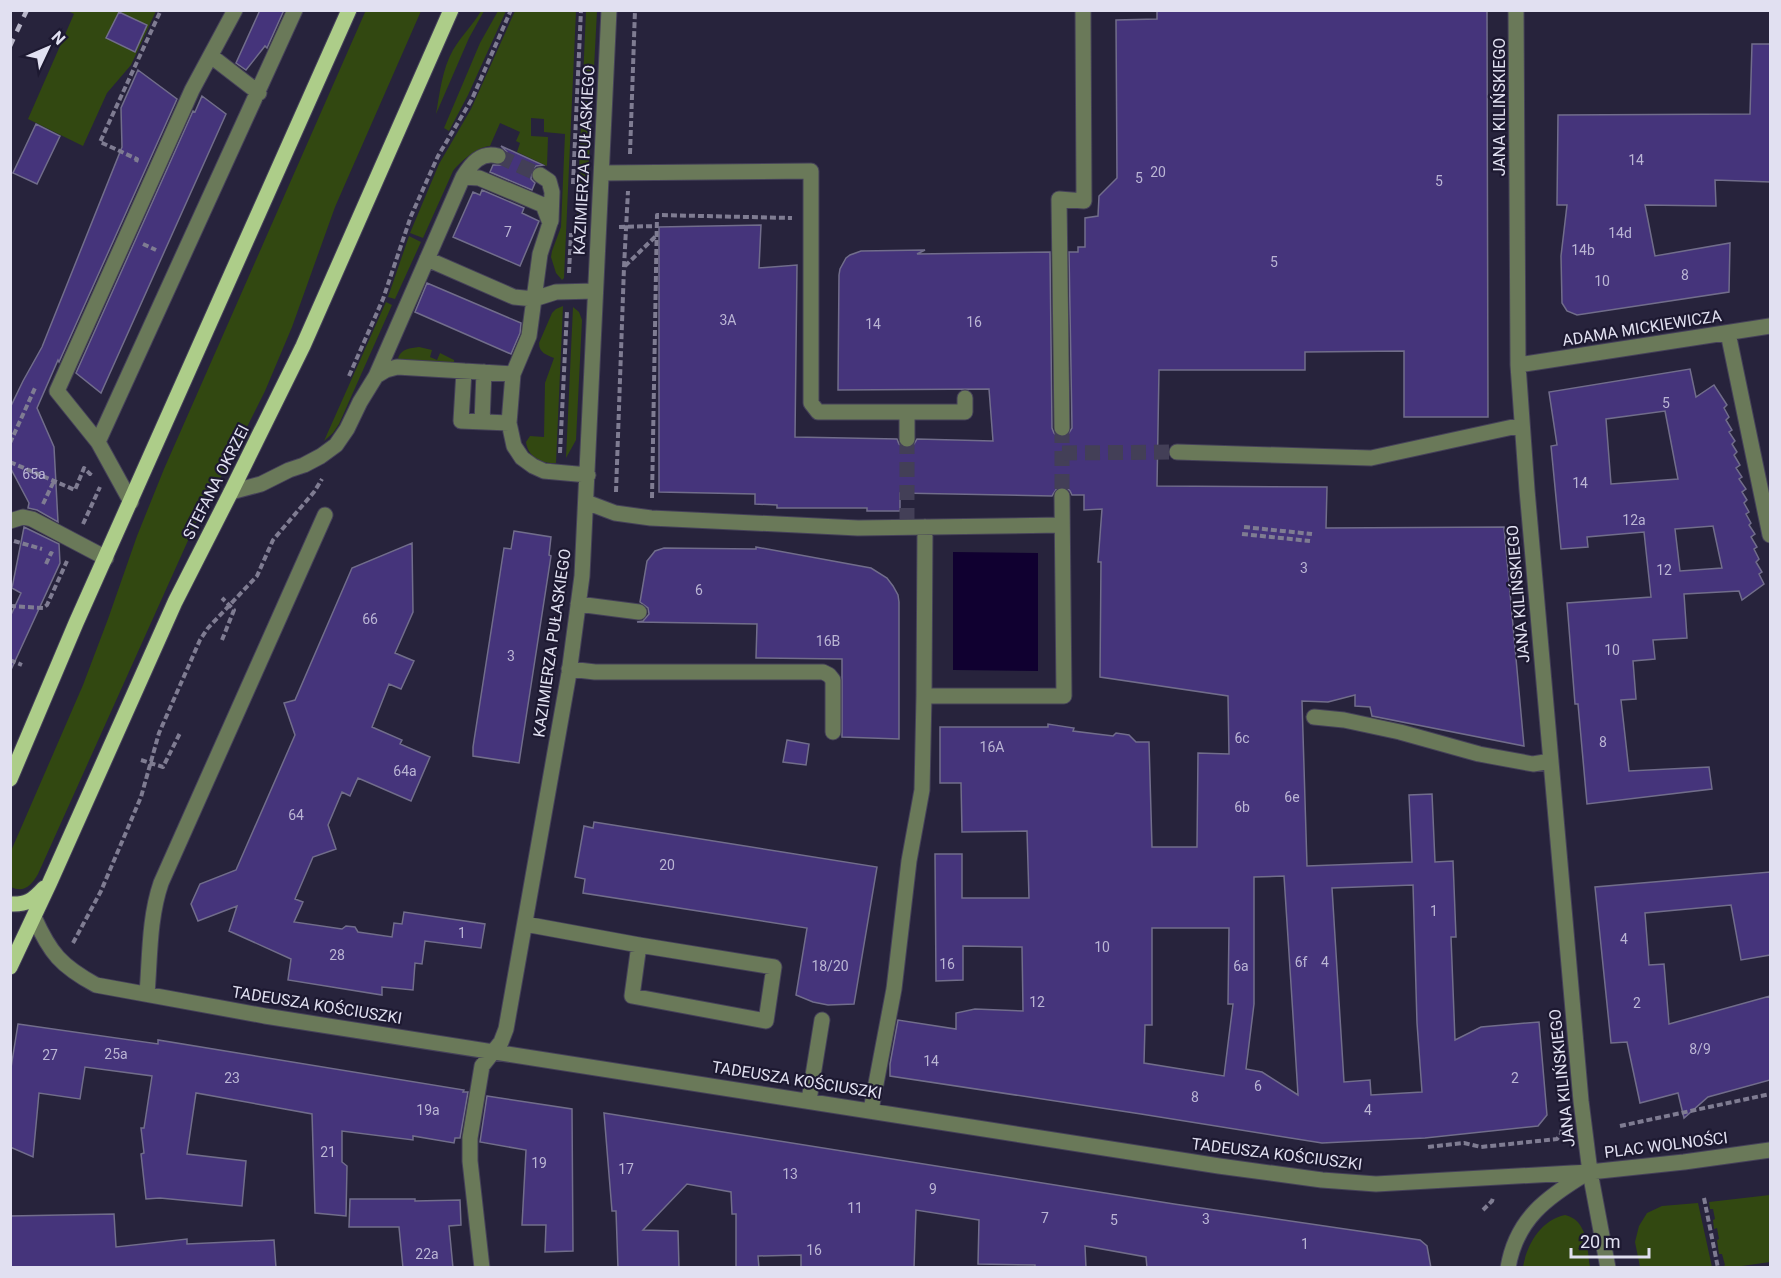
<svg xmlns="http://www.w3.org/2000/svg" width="1781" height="1278" font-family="Roboto,sans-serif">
	<rect width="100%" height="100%" fill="#27233c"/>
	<!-- green -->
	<path fill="#324811" d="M366,10L421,11L335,207L292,327L265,391L235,451L195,525L38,874C31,886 24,893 11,887V851L83,685L108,619L137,536L164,469Z
		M68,11H156L131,65L107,93L83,146L28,119L74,14Z
		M481,11H484L469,38L436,114C440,92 442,70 453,50C461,36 473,25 481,11Z
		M498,11H506L468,95L449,131L444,128L480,43Z
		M515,11H576L564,278L562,280L556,273L551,257L552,251L561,227L565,134L544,132V119L531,118V136L548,137L547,166L517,152L520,143L516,141L520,132L500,123L490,146C477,147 461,161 453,171L423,238L410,233L439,164L471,109Z
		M586,11H597L586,219H581L577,216Z
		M409,236L421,242L395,299L388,297Z
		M386,302L392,305L339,424L333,433L324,441Z
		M563,306L556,463C541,464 528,457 526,442L530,436L544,437L545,383L554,358C547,355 539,353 539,343L552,313L556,309Z
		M573,307L579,312L582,320L576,440L566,458Z
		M419,347L432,350L430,357L437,360L440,353L454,360V363L453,364L400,361L398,358C401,349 410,348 419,347Z
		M1770,1195V1262L1735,1267H1723L1725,1265L1722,1254H1719L1717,1240L1719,1239L1717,1228L1714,1229L1713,1220L1715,1219L1713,1209H1710L1709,1202Z
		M1698,1203L1712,1267H1640L1635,1242L1639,1226L1647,1213L1662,1206Z
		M1565,1215C1588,1220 1587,1248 1590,1267H1523C1527,1244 1541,1220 1565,1215Z"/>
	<!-- water -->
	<path fill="#100030" d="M953,552L1038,553V671L953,670Z"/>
	<!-- building -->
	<path fill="#45347b" stroke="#716d8b" stroke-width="1.5" fill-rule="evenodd" d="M260,10H284L267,48L265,46L246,70L236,63Z
		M1157,10H1487L1488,417H1404V351L1305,352V370H1159L1157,486L1327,487L1326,528L1504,527L1524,746L1372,716L1370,707L1355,706V695L1328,702L1302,701L1307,866L1412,862L1409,795L1432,794L1435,862L1453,861L1456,937H1451L1455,1040L1481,1027L1539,1022L1547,1115L1538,1126L1425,1138L1322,1143L1141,1114L890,1076V1064L898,1020L956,1029V1013L975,1009L1023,1011L1022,947L963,946V980L936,981L935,854H962V898H1029L1027,831L962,832L961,783H940V727H1048V724L1074,728L1073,731L1113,736L1116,733L1129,735L1136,742H1149L1152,847H1197L1198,753L1229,754L1228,696L1100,677L1101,562H1098L1102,509L1084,510V495H1072L1070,491L1066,487L1061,486L1057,488L1052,496L900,493V511H867V508H777V505L755,504V494L659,492V227L761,225L759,268L797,265L795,437L897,439L899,444L906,449L912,447L917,439L993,441L989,389L838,390L839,275L840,269L846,258L850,255L861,251L925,250L917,254L1050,252L1052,428L1054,433L1058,437L1063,438L1067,436L1072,428L1069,252H1078V247H1085V218L1098,216L1099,196L1117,178L1116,20L1157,19ZM1284,876L1294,1031L1298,1095L1262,1072L1246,1069L1254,1004V877ZM1413,885L1417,1023L1422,1092L1371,1095L1370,1080L1344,1082L1332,888ZM1152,928H1229L1228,1004H1233L1224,1076L1144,1063L1145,1025H1152Z
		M119,12L147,25L135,52L106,38Z
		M1752,44H1770V182L1715,180L1716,206L1645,205L1655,256L1730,243L1729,292L1577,315L1567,311L1562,303L1561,256L1567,205H1557L1558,115L1750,114Z
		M138,70L177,99L59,362L58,360L37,408L54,447L58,522L37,510L28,508L29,503L10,467V408L23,381L42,347L122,147L121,108Z
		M202,96L226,114L101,393L76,373L193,111L195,112Z
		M36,124L60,136L37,184L13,173Z
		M501,146L543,165L536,166L532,170L531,179L535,183L532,190L490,172L493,165H502L507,158V152Z
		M482,190L524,208L522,213L539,221L520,266L453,237L473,192L480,195Z
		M427,283L521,323L520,333L511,354L415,312Z
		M1690,369L1696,397L1714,385L1727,405L1724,408L1729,417L1726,420L1732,430L1729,432L1735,441L1732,444L1737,452L1734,455L1740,465L1736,468L1742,477L1739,479L1746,489L1742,492L1747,500L1744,503L1749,512L1746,514L1751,523L1749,525L1755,534L1751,537L1757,547L1754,549L1759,559L1756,562L1762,572L1759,574L1764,584L1742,600L1739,591L1684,594L1687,638L1653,640L1655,659L1633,661L1636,699L1621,700L1629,771L1709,767L1712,789L1587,804L1578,704H1575L1567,603L1651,597L1644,532L1587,537L1588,547L1561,549L1551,446L1557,445L1549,392ZM1665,411L1678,479L1611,484L1606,419ZM1713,526L1722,568L1680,571L1675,529Z
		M24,527L59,544L60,563L10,672V617L21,593L12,588Z
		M514,531L551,537L549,555L551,556L519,763L473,756V747L504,548L511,549Z
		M412,543L413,612L395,653L414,661L401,689L389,684L372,727L402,740L400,744L430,757L411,801L358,778L350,796L342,792L328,825L336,849L313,857L295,899L303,902L294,922L342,929L346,926L355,927L358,932L392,937L394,923L402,924L404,912L485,924L481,948L425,941L422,964L415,963L413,990L382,987V995L288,980L291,959L229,931L237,906L198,921L191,904L200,884L236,870L295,735L284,703L295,700L352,568Z
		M756,547L871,568L887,578L893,586L898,595L899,602V739L842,737V659L756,658L757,624L637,622L643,621L649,614L648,608L640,602L647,561L655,551L664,548L756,549Z
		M787,740L809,744L806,765L783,762Z
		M594,822L877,867L854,1004L828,1005L813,1002L796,995L807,928L583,893L585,879L575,877L584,826L593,828Z
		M1770,872V955L1741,960L1731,905L1645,913L1649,965L1664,964L1669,1024L1770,996V1080L1708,1097L1684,1118L1678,1093L1640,1103L1627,1042L1611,1043L1595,887Z
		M18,1024L158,1044V1040L464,1090L463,1092H468L460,1138H455L454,1143L413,1136V1140L342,1131V1162L347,1166L346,1216L315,1213L312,1114L196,1093L187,1154L246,1161L242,1206L160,1198L146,1199L141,1154L144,1153L141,1128H144L152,1076L85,1067L80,1099L39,1093L33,1157L10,1147V1074Z
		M487,1096L572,1109L573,1251L545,1252L546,1225H522L526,1150L480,1142Z
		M604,1113L1174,1204L1420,1240L1427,1246L1431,1268H1147L1146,1257L1085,1246L1086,1268H1035V1265L978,1264L979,1220L916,1210L914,1268H801V1255L758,1256L759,1268H736V1214H732L731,1192L687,1184L643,1230L678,1231L679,1268H618L616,1211H612Z
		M350,1199H415V1201L460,1200L461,1225L449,1226L453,1268H403L399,1227H349Z
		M114,1214L116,1247L187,1239V1244L274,1240L276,1268H10V1216Z"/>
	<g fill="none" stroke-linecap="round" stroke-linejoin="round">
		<!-- minor-tunnel -->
		<path stroke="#433f57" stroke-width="15" stroke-dasharray="15 8" stroke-linecap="butt" d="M498,156L540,175
			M1062,428V496
			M907,439V527
			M1062,453L1177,452"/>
		<!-- minor casing -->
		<g stroke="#454159" stroke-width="17">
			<path id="minor" d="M1516,10L1518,365L1527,490L1581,1101L1590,1172L1608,1268
				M211,56L259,93
				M602,173L811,171V403L818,412H965V398
				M540,175L549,181L552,192L551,221
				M463,177C471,164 481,151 498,156
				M1728,333L1770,535
				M1518,365L1770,326
				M464,371L461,421L509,423
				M376,376L386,370L397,367L513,374
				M482,422L484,372
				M1062,428L1059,199L1084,201L1083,10
				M907,439V412
				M98,442L295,10
				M1177,452L1371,458L1522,425
				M588,475L544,471L533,466L522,458L514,446L509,423L513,374L529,336L534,299L556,292L595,291
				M231,492L261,484L289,470L304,465L321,456L336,445L347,429L360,402L376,376L463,177L479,178L543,205L550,223L540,254L534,299L514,297L427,259
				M131,502L98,442L57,391L192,90L235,10
				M586,502L615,513L651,518L858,528L1062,525
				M10,521L23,517L32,519L106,558
				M925,527L924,696H1064L1062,496
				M578,604L639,612
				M569,669L595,672H823L829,675L833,680V732
				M1314,717L1344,720L1400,732L1479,754L1533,764L1551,761
				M34,917C50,953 61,966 96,985L265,1016L1219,1166L1322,1180L1376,1184L1590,1172L1684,1162L1770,1150
				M525,924L639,945L774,967L766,1021L632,996L639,945
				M147,994C150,957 149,918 161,883L325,515
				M809,1100L822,1020
				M871,1110L894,989L909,861L922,790L924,696
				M482,1268L470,1161V1138L482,1066L501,1042L506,1029L569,673L582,576L609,10
				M1508,1268C1516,1219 1547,1197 1587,1173"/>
		</g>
		<!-- major casing -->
		<g stroke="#454159" stroke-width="17">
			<path id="major" d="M10,779L76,623L349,10
				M10,904C27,905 33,900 44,888
				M10,967L50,882L175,602L231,492L303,346L451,10"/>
		</g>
		<!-- path -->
		<path stroke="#7f7c92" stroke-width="4" stroke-dasharray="6 3" stroke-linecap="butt" d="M630,154L635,10
			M136,162L137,159L100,142L161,10
			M573,184L581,10
			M619,227L657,226
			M143,244L156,250
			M625,266L656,236
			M569,273L571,233
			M349,376L383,299L411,216L438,156L472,99L511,10
			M10,443L35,388
			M560,453L567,311
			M10,462L75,490L84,468L90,474L91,472
			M616,492L624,267L628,191
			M652,498L657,215L792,218
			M43,504L54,481
			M83,524L100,487
			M1244,527L1312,534
			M1242,534L1310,541
			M14,541L42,549
			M46,564L51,553L53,554
			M10,606L43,608L47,605L67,561
			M222,640L234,610L222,598
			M10,660L22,665
			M141,760L163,767L180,733
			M73,943L101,891L141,797L159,733L200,640L208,628L257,576L273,540L314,492L322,479
			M1620,1126L1770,1094
			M1428,1147L1464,1143L1481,1147L1557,1139L1561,1134L1562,1128
			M1704,1198L1718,1268
			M1483,1210L1492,1201L1493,1198"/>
		<!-- minor -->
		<use href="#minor" stroke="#6a7959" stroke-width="15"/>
		<!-- major -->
		<use href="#major" stroke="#adcd89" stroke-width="15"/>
		<!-- rail -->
		<path stroke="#b7b5c8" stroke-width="4.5" stroke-dasharray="8 8" stroke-linecap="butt" d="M10,46L27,10"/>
	</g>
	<g text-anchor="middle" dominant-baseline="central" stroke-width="4.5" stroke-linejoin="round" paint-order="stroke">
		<!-- number labels -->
		<g font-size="14" fill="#bab5d4">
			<text x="1636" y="160">14</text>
			<text x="1158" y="172">20</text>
			<text x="1139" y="178">5</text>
			<text x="1439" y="181">5</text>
			<text x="508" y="232">7</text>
			<text x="1620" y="233">14d</text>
			<text x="1583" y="250">14b</text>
			<text x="1274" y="262">5</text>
			<text x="1685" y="275">8</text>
			<text x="1602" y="281">10</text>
			<text x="728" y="320">3A</text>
			<text x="974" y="322">16</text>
			<text x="873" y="324">14</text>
			<text x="1666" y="403">5</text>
			<text x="34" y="474">65a</text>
			<text x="1580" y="483">14</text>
			<text x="1634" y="520">12a</text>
			<text x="1304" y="568">3</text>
			<text x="1664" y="570">12</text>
			<text x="699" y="590">6</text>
			<text x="370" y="619">66</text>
			<text x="828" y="641">16B</text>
			<text x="1612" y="650">10</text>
			<text x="511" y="656">3</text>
			<text x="1242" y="738">6c</text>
			<text x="1603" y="742">8</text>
			<text x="992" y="747">16A</text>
			<text x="405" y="771">64a</text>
			<text x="1292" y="797">6e</text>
			<text x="1242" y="807">6b</text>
			<text x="296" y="815">64</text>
			<text x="667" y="865">20</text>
			<text x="1434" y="911">1</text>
			<text x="462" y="933">1</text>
			<text x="1624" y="939">4</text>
			<text x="1102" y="947">10</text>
			<text x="337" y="955">28</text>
			<text x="1301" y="962">6f</text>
			<text x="1325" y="962">4</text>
			<text x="947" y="964">16</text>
			<text x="830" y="966">18/20</text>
			<text x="1241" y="966">6a</text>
			<text x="1037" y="1002">12</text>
			<text x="1637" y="1003">2</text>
			<text x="1700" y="1049">8/9</text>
			<text x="116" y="1054">25a</text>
			<text x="50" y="1055">27</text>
			<text x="931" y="1061">14</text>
			<text x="232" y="1078">23</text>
			<text x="1515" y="1078">2</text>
			<text x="1258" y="1086">6</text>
			<text x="1195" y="1097">8</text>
			<text x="428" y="1110">19a</text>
			<text x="1368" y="1110">4</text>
			<text x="328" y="1152">21</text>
			<text x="539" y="1163">19</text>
			<text x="626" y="1169">17</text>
			<text x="790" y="1174">13</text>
			<text x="933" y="1189">9</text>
			<text x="855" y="1208">11</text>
			<text x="1045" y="1218">7</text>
			<text x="1206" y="1219">3</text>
			<text x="1114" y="1220">5</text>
			<text x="1305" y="1244">1</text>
			<text x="814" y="1250">16</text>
			<text x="427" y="1254">22a</text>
		</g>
		<!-- street labels -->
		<g font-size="16" fill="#e1e0f1" stroke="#1d1931">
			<text transform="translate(1499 107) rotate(-90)">JANA KILIŃSKIEGO</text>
			<text transform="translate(584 160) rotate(-87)">KAZIMIERZA PUŁASKIEGO</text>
			<text transform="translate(1642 328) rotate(-9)">ADAMA MICKIEWICZA</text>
			<text transform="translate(216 482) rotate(-63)">STEFANA OKRZEI</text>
			<text transform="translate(1518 594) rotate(-95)">JANA KILIŃSKIEGO</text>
			<text transform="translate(552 643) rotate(-82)">KAZIMIERZA PUŁASKIEGO</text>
			<text transform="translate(317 1005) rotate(9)">TADEUSZA KOŚCIUSZKI</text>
			<text transform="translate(1562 1078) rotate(-96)">JANA KILIŃSKIEGO</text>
			<text transform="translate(797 1080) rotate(9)">TADEUSZA KOŚCIUSZKI</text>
			<text transform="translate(1666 1145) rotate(-7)">PLAC WOLNOŚCI</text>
			<text transform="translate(1277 1154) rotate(7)">TADEUSZA KOŚCIUSZKI</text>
		</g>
	</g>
	<!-- border -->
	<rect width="1781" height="1278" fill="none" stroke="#e1e0f1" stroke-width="24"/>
	<!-- north arrow -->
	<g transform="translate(48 48) rotate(46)" stroke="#1d1931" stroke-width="4.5" paint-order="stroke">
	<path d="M0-4.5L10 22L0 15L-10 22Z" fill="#e1e0f1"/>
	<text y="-9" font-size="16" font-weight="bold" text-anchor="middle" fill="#e1e0f1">N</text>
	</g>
	<!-- scale -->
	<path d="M1571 1248v9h78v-9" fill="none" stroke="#e1e0f1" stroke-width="3"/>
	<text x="1580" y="1248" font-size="18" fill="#e1e0f1" stroke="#1d1931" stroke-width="4.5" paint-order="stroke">20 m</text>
</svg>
